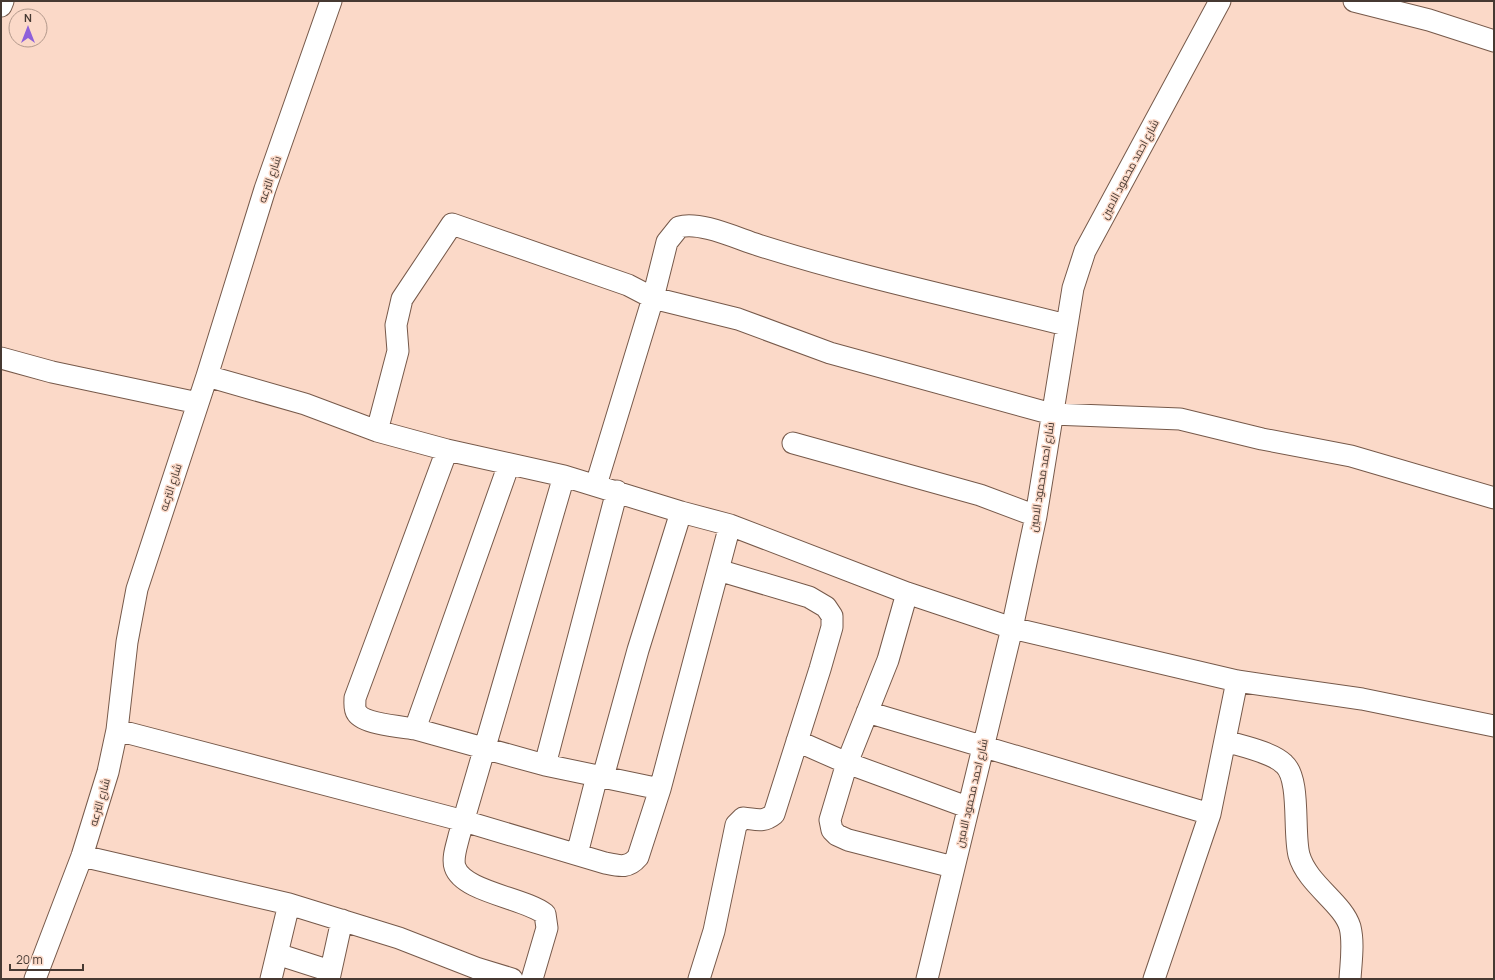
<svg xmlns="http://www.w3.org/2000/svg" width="1495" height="980" font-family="Manrope,Cairo,sans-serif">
	<rect width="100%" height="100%" fill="#fbd9c8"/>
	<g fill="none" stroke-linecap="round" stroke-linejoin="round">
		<!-- minor casing -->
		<g stroke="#76594a" stroke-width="23">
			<path id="minor" d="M1354,1L1429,20L1494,41
				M1,6L3,1
				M1,358L52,372L198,403
				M207,376L305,404L377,431L447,450L564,476L681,512L730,525L907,593L1012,628L1237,681L1362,699L1494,726
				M377,431L398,351L396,325L402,299L452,224L628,285L653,298L738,319L830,353L1052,414L1180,419L1262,439L1351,456L1494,498
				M793,443L980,495L1036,516
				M509,464L415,729L545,765L617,491
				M596,485L653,298L667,242L679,227C700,221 736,238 758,245C859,277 963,299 1066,325
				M907,593L888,660L847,763L830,820L832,830L837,835L848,840L953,867
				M867,712L1210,814
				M415,729C403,727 364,724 357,713C354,709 355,703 355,698L447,450
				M117,730L464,821L605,863C619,866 628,869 638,857L660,789L730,525
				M797,741L847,763L967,807
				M1225,741C1241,746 1272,752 1284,764C1301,779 1293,832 1299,855C1307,884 1343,903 1350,927C1354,943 1351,962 1350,979
				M545,765L660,789
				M603,777L638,650L681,512
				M577,854L597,776
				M82,856L289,904L399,938L476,968L512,979
				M277,954L330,971
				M35,979L82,856L108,772L117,730L127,642L137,589L207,376L265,189L331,1
				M271,979L289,904
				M329,979L342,920
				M532,979L547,928L545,914C525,898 463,892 455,867C452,858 457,845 459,836L564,476
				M699,979L714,931L736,825L743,818C756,819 763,823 774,814L820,669L832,627V616L826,607L809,597L718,570
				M927,979L1012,628L1036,516L1073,288L1085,251L1220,1
				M1154,979L1210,814L1237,681"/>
		</g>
		<!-- minor -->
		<use href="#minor" stroke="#fff" stroke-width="21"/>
	</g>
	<g text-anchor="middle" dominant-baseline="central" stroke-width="3" stroke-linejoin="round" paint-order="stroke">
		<!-- street labels -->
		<g font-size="11" fill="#463932" stroke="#fbd9c8">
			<text transform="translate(1129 169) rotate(-62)">شارع احمد محمود الامين</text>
			<text transform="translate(269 179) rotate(-71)">شارع الترعه</text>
			<text transform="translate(1041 477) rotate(-81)">شارع احمد محمود الامين</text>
			<text transform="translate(170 487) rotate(-72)">شارع الترعه</text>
			<text transform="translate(971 793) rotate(-77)">شارع احمد محمود الامين</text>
			<text transform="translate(99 802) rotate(-74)">شارع الترعه</text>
		</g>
	</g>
	<!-- border -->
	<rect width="1495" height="980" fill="none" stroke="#463932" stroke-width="4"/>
	<!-- north arrow -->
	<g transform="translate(28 28)"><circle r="19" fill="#fbd9c8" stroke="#b3998c"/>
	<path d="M0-3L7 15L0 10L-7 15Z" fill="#8e60da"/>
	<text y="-6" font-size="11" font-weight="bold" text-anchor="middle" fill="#463932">N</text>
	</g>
	<!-- scale -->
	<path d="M10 964v6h73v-6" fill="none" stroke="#463932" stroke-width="2"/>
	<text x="16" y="964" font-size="12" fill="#463932" stroke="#fbd9c8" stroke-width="3" paint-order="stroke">20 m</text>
</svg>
